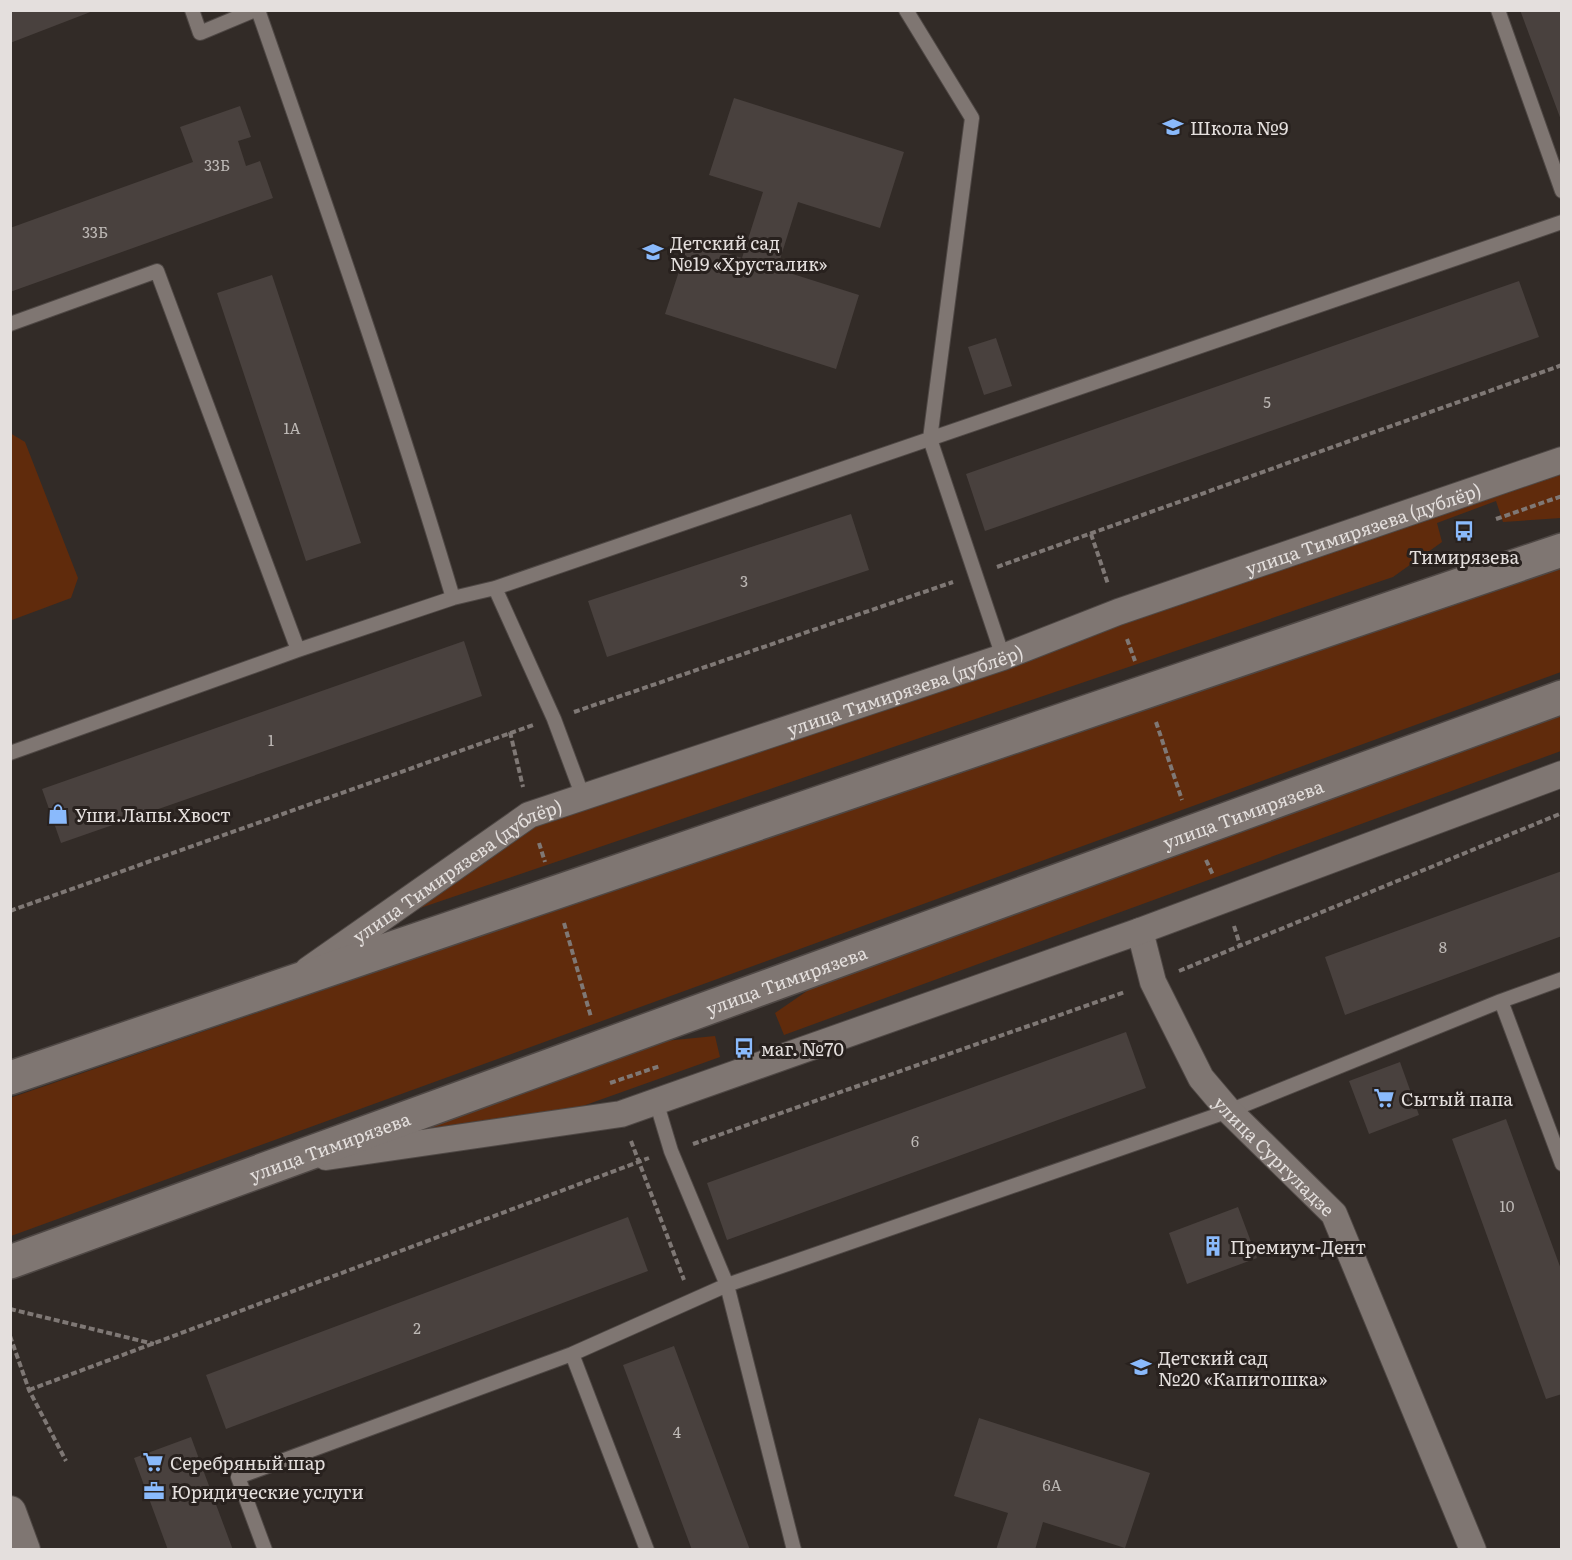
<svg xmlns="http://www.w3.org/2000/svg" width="1572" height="1560" font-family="Literata,serif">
	<rect width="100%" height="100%" fill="#322b27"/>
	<!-- green -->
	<path fill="#602b0c" d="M10,433L25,442L78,578L71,598L12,620Z
		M1561,471V518L1503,522L1496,501L1437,523L1442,542L1393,577L382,921L517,827Z
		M1561,564V672L11,1236L10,1098Z
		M1561,708V751L784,1035L775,1013L823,980Z
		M715,1036L720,1057L580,1107L408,1131L634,1044Z"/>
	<!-- building -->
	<path fill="#49413e" d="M10,10H93V11L10,43Z
		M1520,10H1562V120H1561Z
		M734,98L904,152L880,228L798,202L777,269L859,295L836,369L665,314L689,241L742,258L763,192L709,175Z
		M240,106L251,137L238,141L246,166L260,161L273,198L10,292V228L193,162L180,127Z
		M272,275L361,543L306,561L217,293Z
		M1519,281L1539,337L985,531L966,474Z
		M996,338L1012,386L984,395L968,347Z
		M851,514L869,570L607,657L588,601Z
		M464,641L482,696L61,843L42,789Z
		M1562,871V936L1345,1015L1325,957Z
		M1126,1032L1146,1088L727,1240L707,1183Z
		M1400,1062L1419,1115L1369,1134L1349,1081Z
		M1506,1119L1562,1272V1394L1546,1399L1452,1139Z
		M1238,1207L1257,1258L1187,1284L1169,1233Z
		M628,1217L648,1271L226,1429L206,1375Z
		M674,1346L750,1550H692L660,1464L623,1365Z
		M979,1418L1150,1473L1125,1548L1043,1522L1035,1550H996L1008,1513L954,1496Z
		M191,1437L202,1467L233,1550H168L134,1458Z"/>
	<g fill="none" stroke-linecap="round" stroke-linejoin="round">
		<!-- service casing -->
		<g stroke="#4f4845" stroke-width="16">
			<path id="service" d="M192,10L200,33L255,10
				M258,10C326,205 394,400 453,598
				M906,10L972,118L930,439L1003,657
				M1498,10L1562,191
				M10,324L157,271L298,650
				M495,588L554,719L583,797
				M10,753L298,650L453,598L495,588L1562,222
				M1501,1001L1562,1164
				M656,1101L671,1151L727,1285L794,1550
				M572,1354L647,1550
				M265,1550L238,1477L572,1354L727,1285L1229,1111L1501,1001L1562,979"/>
		</g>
		<!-- minor casing -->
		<g stroke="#4f4845" stroke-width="28">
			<g id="minor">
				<path id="s1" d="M1140,931L1153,982L1201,1078L1229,1111L1334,1214L1473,1550"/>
				<path id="s2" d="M308,970L529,815L1003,657L1118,612L1562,460"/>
				<path d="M326,1157L621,1114L1140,931L1562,774"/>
			</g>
		</g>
		<!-- tertiary casing -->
		<g stroke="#4f4845" stroke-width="34">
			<path id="tertiary" d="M10,1512L24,1550"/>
		</g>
		<!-- secondary casing -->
		<g stroke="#4f4845" stroke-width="36">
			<g id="secondary">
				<path d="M10,1078L1562,550"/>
				<path id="s3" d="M10,1262L1562,697"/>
			</g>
		</g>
		<!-- path -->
		<path stroke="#7f7875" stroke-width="4" stroke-dasharray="6 3" stroke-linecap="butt" d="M1496,519L1562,496
			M1091,534L1108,584
			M997,567L1562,365
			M1127,639L1135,661
			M574,712L953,582
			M1156,722L1182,800
			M510,732L523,787
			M539,843L545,862
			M1206,860L1213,875
			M10,911L533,725
			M564,923L591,1017
			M1234,926L1240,945
			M1179,971L1562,813
			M610,1083L660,1066
			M631,1141L684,1280
			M693,1144L1125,992
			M10,1309L154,1344
			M10,1336L29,1390L66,1461
			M29,1390L649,1158"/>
		<!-- service -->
		<use href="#service" stroke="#7f7672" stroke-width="14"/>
		<!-- minor -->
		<use href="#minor" stroke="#7f7672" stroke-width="26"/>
		<!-- tertiary -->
		<use href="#tertiary" stroke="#7f7672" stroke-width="32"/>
		<!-- secondary -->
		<use href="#secondary" stroke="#7f7672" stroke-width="33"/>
	</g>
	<!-- icons -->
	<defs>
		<g id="school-bare" transform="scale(1.62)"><path d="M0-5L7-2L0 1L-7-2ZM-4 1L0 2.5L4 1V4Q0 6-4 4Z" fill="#8abafc" stroke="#28211e" stroke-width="2.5" paint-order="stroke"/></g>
		<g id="bus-bare" transform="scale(1.62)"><path d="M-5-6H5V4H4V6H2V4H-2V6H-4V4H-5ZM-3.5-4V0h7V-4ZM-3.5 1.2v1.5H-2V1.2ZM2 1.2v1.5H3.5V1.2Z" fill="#8abafc" stroke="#28211e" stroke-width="2.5" paint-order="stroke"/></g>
		<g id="shop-bare" transform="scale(1.62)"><path d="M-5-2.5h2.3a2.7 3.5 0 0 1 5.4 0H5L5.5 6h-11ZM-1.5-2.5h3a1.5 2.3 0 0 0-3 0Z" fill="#8abafc" stroke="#28211e" stroke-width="2.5" paint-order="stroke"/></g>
		<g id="supermarket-bare" transform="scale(1.62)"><path d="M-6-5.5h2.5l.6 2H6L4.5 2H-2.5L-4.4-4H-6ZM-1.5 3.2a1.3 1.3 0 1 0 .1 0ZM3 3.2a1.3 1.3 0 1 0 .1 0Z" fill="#8abafc" stroke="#28211e" stroke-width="2.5" paint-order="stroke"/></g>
		<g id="building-bare" transform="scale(1.62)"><path d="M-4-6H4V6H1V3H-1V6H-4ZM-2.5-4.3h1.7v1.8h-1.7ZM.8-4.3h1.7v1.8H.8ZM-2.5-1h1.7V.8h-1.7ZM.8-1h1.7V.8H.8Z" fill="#8abafc" stroke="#28211e" stroke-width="2.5" paint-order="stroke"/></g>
		<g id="office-bare" transform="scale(1.62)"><path d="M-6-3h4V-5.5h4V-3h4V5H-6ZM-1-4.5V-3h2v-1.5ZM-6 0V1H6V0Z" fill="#8abafc" stroke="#28211e" stroke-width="2.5" paint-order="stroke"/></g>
	</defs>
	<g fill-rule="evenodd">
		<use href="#school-bare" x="1173" y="127"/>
		<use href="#school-bare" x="653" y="252"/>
		<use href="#bus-bare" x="1464" y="531"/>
		<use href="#shop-bare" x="58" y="814"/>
		<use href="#bus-bare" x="744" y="1048"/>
		<use href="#supermarket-bare" x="1384" y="1098"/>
		<use href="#building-bare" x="1213" y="1246"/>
		<use href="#school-bare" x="1141" y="1367"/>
		<use href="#supermarket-bare" x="153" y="1462"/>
		<use href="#office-bare" x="154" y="1491"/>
	</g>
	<g text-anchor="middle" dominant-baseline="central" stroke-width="6" stroke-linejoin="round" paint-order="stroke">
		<!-- number labels -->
		<g font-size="15" fill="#bdb8b5">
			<text x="217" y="164">33Б</text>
			<text x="95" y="231">33Б</text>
			<text x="1267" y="401">5</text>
			<text x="292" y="427">1А</text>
			<text x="744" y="580">3</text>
			<text x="271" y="739">1</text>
			<text x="1443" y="946">8</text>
			<text x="915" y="1140">6</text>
			<text x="1507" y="1205">10</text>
			<text x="417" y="1327">2</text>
			<text x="677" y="1431">4</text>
			<text x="1052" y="1484">6А</text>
		</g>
		<!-- poi labels -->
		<g font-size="18" fill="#e4dfdd" stroke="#28211e" text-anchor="start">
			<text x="1190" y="127">Школа №9</text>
			<text x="670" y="242">Детский сад<tspan x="670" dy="21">№19 «Хрусталик»</tspan></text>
			<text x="1464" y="556" text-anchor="middle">Тимирязева</text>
			<text x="75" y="814">Уши.Лапы.Хвост</text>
			<text x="761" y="1048">маг. №70</text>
			<text x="1401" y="1098">Сытый папа</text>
			<text x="1230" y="1246">Премиум-Дент</text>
			<text x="1158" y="1357">Детский сад<tspan x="1158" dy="21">№20 «Капитошка»</tspan></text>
			<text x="170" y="1462">Серебряный шар</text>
			<text x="171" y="1491">Юридические услуги</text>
		</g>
		<!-- street labels -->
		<g font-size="18" fill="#e4dfdd" stroke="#28211e">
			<text stroke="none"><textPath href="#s2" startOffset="1152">улица Тимирязева (дублёр)</textPath></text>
			<text stroke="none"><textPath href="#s2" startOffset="666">улица Тимирязева (дублёр)</textPath></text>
			<text stroke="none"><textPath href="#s3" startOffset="1312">улица Тимирязева</textPath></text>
			<text stroke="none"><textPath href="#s2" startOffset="180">улица Тимирязева (дублёр)</textPath></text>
			<text stroke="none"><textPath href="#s3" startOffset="826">улица Тимирязева</textPath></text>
			<text stroke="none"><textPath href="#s3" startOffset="340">улица Тимирязева</textPath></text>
			<text stroke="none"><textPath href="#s1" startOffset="267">улица Сургуладзе</textPath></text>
		</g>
	</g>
	<!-- border -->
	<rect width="1572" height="1560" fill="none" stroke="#e4dfdd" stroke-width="24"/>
</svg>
